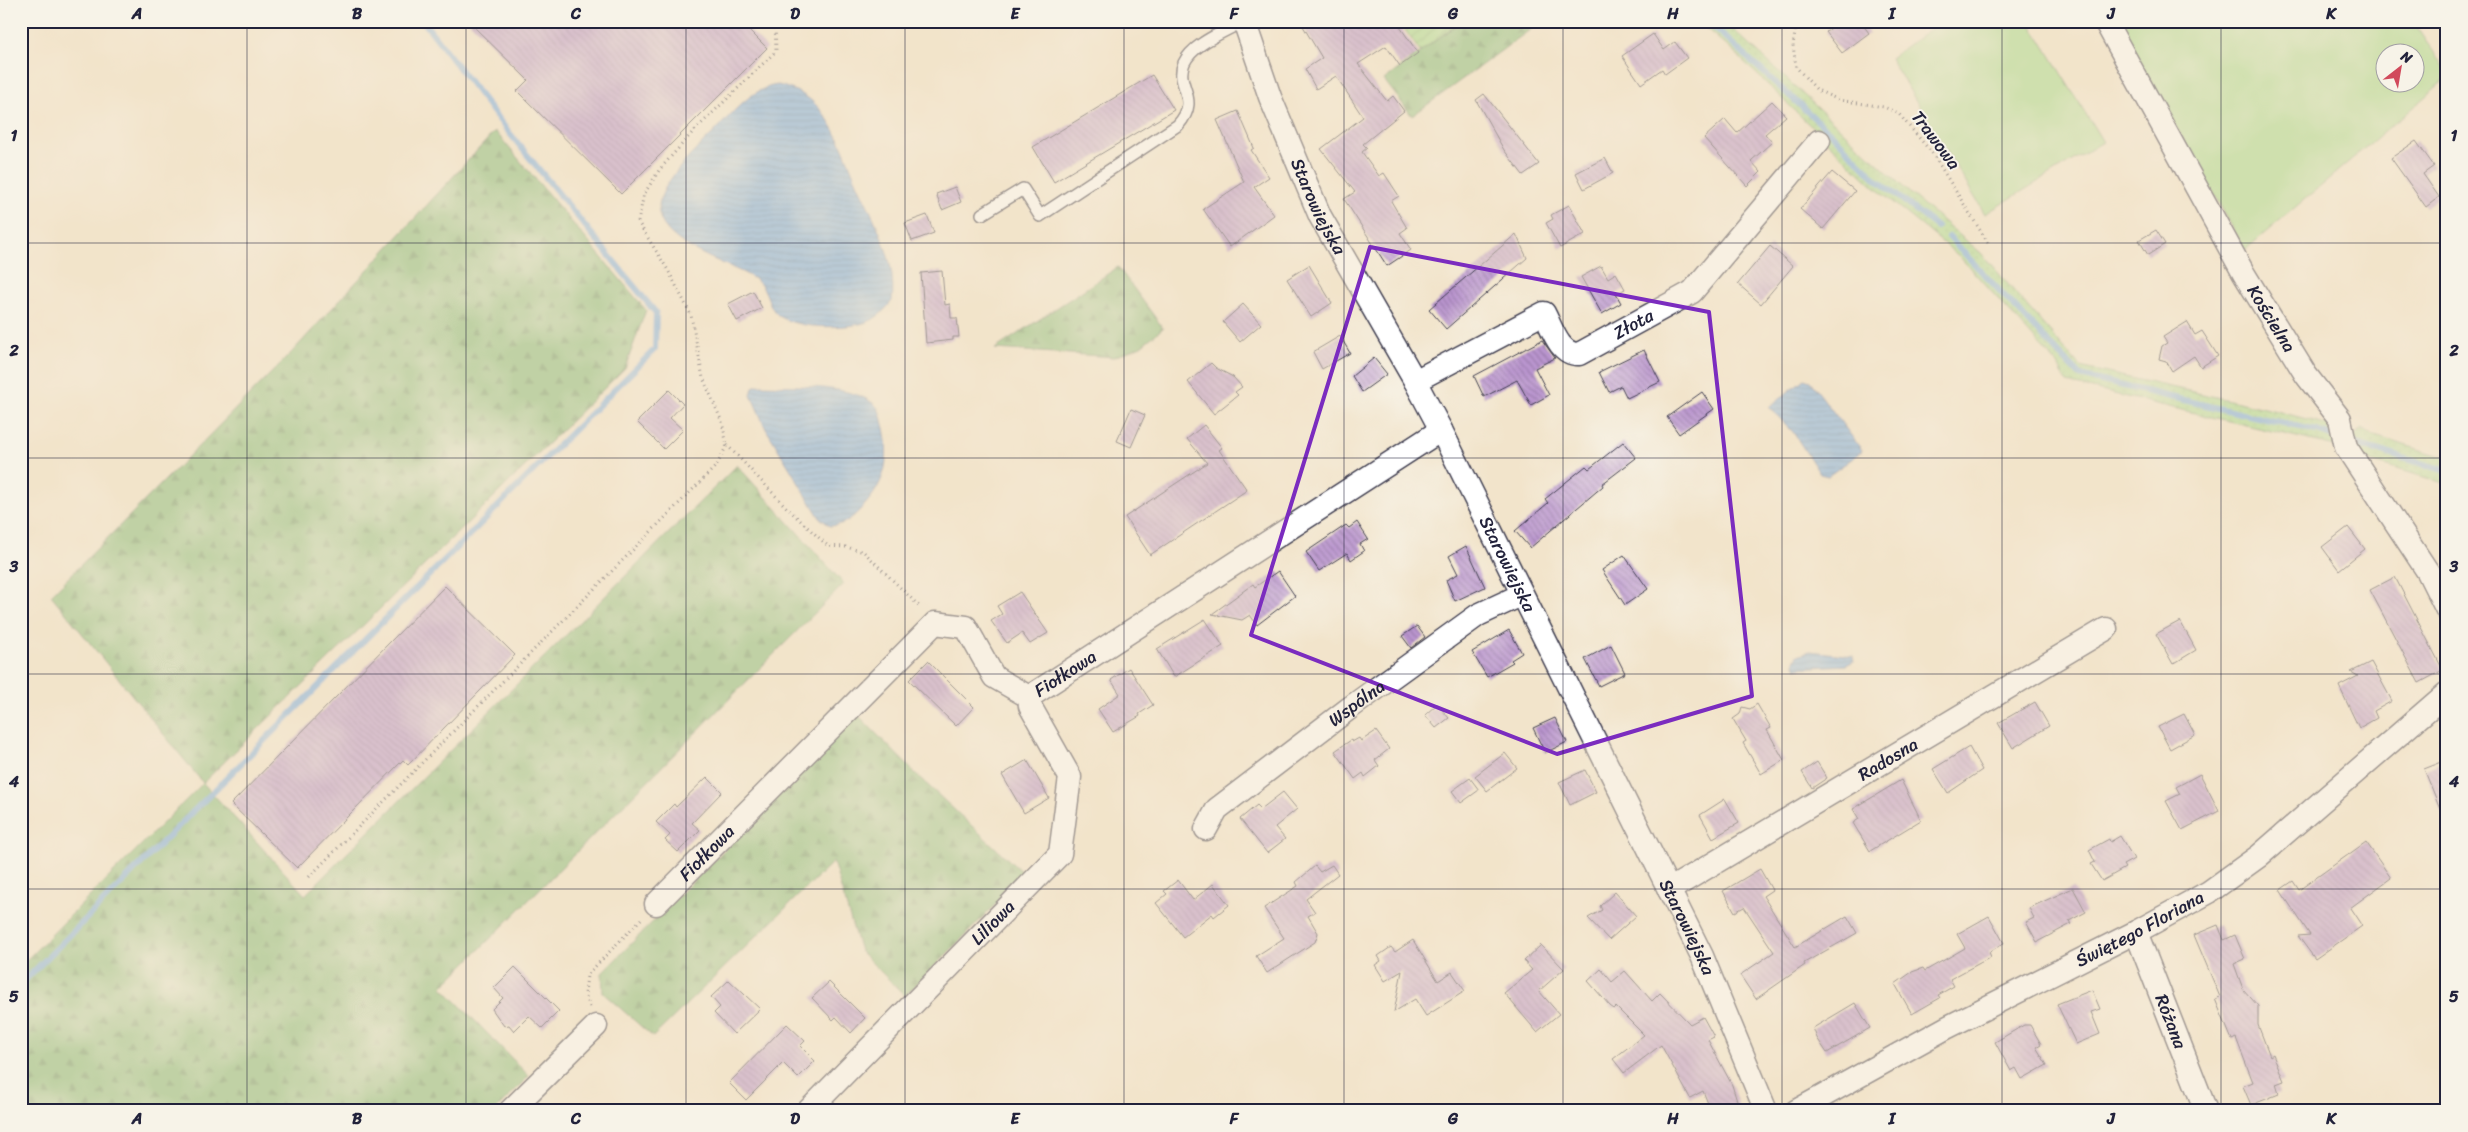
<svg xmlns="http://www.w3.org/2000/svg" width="2468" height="1132" font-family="Sriracha,sans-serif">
	<defs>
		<pattern id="grass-dots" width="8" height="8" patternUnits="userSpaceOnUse" patternTransform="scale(1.25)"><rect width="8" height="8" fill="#a5db8c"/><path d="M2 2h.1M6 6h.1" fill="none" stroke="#8ebc7a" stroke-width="1.8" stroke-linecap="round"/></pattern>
		<pattern id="forest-firs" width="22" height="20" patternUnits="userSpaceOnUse" patternTransform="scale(1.25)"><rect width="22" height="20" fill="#84bb78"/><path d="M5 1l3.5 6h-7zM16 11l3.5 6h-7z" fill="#6c9864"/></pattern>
		<pattern id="garden-furrows" width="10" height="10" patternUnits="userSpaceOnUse" patternTransform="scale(1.25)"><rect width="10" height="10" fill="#a5db8c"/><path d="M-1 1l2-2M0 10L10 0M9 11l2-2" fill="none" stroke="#8ebc7a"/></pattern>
		<pattern id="water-rules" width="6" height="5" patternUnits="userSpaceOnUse" patternTransform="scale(1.25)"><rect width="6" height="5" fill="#74aae2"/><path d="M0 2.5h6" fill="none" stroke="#5f8ab8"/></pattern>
		<pattern id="building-back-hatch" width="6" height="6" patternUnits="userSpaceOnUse" patternTransform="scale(1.25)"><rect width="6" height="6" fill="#ba95cf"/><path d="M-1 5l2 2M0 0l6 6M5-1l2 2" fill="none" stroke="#9779a9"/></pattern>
	</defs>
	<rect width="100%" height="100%" fill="#f7f3e8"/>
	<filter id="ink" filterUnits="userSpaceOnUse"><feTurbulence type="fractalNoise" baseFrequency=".02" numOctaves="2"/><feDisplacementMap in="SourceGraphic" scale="10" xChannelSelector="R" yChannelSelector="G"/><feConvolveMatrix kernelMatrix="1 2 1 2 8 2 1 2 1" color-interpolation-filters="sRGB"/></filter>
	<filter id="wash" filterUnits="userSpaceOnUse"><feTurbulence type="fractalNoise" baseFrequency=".0096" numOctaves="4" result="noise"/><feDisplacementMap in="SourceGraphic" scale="20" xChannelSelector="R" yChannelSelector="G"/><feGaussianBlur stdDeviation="1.12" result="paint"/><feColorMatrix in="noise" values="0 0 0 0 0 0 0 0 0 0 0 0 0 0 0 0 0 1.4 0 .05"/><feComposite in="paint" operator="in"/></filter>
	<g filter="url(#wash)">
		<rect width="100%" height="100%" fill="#f2e4cb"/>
		<!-- grass -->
		<path fill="url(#grass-dots)" stroke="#647e64" d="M1703,21H1724L1913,196L1981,253L2080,367L2261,407L2333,426L2335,446L2067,383L2058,365L1959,256L1874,187L1735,53L1701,24Z
			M2363,429L2368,434L2447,458V484L2354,456L2350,438Z"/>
		<!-- forest -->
		<path fill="url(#forest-firs)" stroke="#536e5a" d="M1461,21H1542L1412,116L1384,80Z
			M495,131L646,310L625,368L203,783L305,895L737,465L844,584L442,987L529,1076L495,1111H21V965L203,783L51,595L292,352Z
			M1118,267L1163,328L1141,346L1114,357L995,349Z
			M858,715L920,778L1025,875L905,996L860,951L833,862L653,1037L603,993L602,973Z"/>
		<!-- park -->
		<path fill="#a5db8c" stroke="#647e64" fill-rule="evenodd" d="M1942,21H2029L2103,142L1985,214L1890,58Z
			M2117,21H2413L2447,72V78L2245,250ZM2386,52H2416V82H2386Z"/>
		<!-- garden -->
		<path fill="url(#garden-furrows)" stroke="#647e64" d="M1399,21H1461L1420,52Z"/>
		<!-- water -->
		<path fill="url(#water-rules)" stroke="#4b668e" d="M778,85C794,89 807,95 818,107C836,126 845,154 855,178C871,215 898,259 892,301C885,310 878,318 867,322C847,329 789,330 775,312C766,301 769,289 753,278C729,263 664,246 659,213C655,187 694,152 710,136C730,117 749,88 778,85Z
			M1804,379L1810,381L1862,450L1860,453L1828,476L1820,474L1793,432L1769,407Z
			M759,385C787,386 858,384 877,407C881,412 882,422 884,428C891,463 884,486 859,511C850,520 843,525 830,526L820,518L812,505L766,429L751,395L753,387Z
			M1810,651L1853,656L1854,661L1846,665L1797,668L1794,663L1798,655Z"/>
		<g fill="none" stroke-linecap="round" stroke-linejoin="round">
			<!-- stream -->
			<path stroke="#74aae2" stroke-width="6" d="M1707,21L1832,134L1876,179L1937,227
				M1949,237L2080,376L2317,431L2340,439
				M2349,442L2447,471
				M21,984L655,349L656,313L503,125L423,21"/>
		</g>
		<g id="blocks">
			<!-- building -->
			<path fill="url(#building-back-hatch)" d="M468,21H740L767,48L621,194L517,91L528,80Z
				M1300,21H1396L1418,53L1400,66L1386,46L1358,64L1387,101L1393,96L1404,111L1363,144L1367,148L1362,152L1379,176L1384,173L1399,196L1391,201L1407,228L1400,233L1411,250L1387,266L1344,199L1355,192L1321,149L1363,117L1336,76L1316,89L1305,69L1322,58Z
				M1841,21H1860L1869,33L1842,53L1826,32Z
				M1653,34L1664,50L1675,42L1687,58L1665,74L1662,69L1641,84L1622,56Z
				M1152,75L1174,110L1054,182L1033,147Z
				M1484,94L1539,164L1523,175L1504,150L1476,100Z
				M1772,101L1786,116L1765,134L1772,142L1751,161L1761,172L1747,186L1704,138L1725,119L1737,133Z
				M1238,111L1254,148L1251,150L1269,177L1254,187L1274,215L1230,247L1203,209L1244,182L1217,120Z
				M2416,141L2434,166L2423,174L2439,197L2426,207L2391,158Z
				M1605,158L1613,173L1584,189L1576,173Z
				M1832,172L1855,191L1823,229L1800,209Z
				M955,187L961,202L942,210L936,194Z
				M1569,205L1585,234L1560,248L1546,223L1553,219L1551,215Z
				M927,215L934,233L912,241L905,223Z
				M2156,230L2165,244L2148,255L2139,240Z
				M1516,234L1527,258L1446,329L1429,309Z
				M1770,246L1793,266L1761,304L1738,284Z
				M1309,265L1332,303L1311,317L1287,279Z
				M1601,266L1608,278L1616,273L1625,289L1616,294L1621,303L1602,314L1581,277Z
				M942,271L945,305L950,304L951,318H957L959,337H953V340L926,343L921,273Z
				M753,291L762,308L737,321L728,304Z
				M1243,304L1261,324L1240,342L1223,322Z
				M2187,322L2195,335L2202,331L2218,356L2201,367L2194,356L2172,371L2166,361L2159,359L2162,346L2167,343L2163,337Z
				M1340,336L1350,353L1322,369L1313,352Z
				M1542,340L1555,358L1535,368L1549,395L1531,405L1517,380L1484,397L1474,376Z
				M1644,350L1660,382L1627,398L1621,386L1609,392L1599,372Z
				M1374,358L1387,374L1362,392L1352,376Z
				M1211,363L1216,368L1233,377L1242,387L1235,392L1238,395L1214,414L1188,382Z
				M669,390L683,404L670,418L683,430L664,449L637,422Z
				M1702,392L1714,409L1679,434L1667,417Z
				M1131,409L1145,415L1131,447L1117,441Z
				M1204,425L1222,448L1219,450L1247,490L1150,555L1125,517L1207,463L1187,439Z
				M1623,442L1636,458L1602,484L1603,486L1530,548L1515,531L1548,503L1545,499L1586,466L1589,469Z
				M1357,522L1368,539L1360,544L1364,551L1351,560L1347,553L1319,571L1306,552L1346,525L1349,528Z
				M2348,527L2365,549L2339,570L2322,547Z
				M1466,546L1485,587L1455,601L1446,580L1458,574L1449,556Z
				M1624,555L1648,589L1625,605L1602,570Z
				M1278,571L1295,596L1257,625L1250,615L1242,620L1212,614L1253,584L1255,587Z
				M2395,577L2443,670L2419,683L2370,590Z
				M445,586L515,655L408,765L403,760L297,868L231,804Z
				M1020,592L1048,633L1030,644L1022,633L1007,643L991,621L1002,614L997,606Z
				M1205,619L1223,646L1174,677L1157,649Z
				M2180,621L2196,650L2173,664L2156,634Z
				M1417,626L1425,637L1411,648L1402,636Z
				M1509,630L1522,653L1511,660L1513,662L1487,677L1472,652Z
				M1611,645L1625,673L1599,686L1585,659Z
				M928,661L974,707L956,726L909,680Z
				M2371,662L2392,701L2374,711L2377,718L2359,728L2339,686L2358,676L2351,672Z
				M1129,668L1153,705L1139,714L1140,716L1113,732L1098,709L1120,694L1111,680Z
				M2035,702L2049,726L2013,748L1998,723Z
				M1437,704L1449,718L1436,728L1425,715Z
				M1757,704L1771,728L1767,730L1784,760L1761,774L1743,743L1746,741L1733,719L1740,714L1742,707L1750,709Z
				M2184,714L2195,735L2170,749L2158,727Z
				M1555,718L1567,742L1545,753L1533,728Z
				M1376,731L1389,749L1375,760L1379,766L1365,777L1363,773L1355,779L1335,751L1351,740L1352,742L1359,738L1361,741Z
				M1969,747L1982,770L1948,793L1933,769Z
				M1505,753L1517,768L1487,791L1475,776Z
				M1027,760L1049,798L1024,813L1002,775Z
				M2447,760V823H2446L2424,769Z
				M1817,762L1827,778L1812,788L1802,772Z
				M1585,770L1596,792L1570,805L1559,782Z
				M2200,774L2219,811L2182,830L2166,801L2180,794L2176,787Z
				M707,777L722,792L692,823L700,830L678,852L665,840L670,835L656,822L674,804L676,807Z
				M1470,778L1479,790L1461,803L1452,791Z
				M1901,780L1921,820L1870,851L1853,823L1859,819L1853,809Z
				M1283,792L1297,809L1275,827L1285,839L1267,853L1240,819L1257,805L1261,809Z
				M1725,799L1739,823L1713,838L1700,815Z
				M2120,836L2134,859L2123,865L2125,868L2102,881L2091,864L2095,862L2089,850L2109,839L2110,842Z
				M2366,842L2391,878L2350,908L2362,926L2315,959L2298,936L2310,935L2280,890L2293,881L2299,890Z
				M1332,865L1338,874L1306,899L1315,912L1308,916L1318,933L1315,942L1267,973L1256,956L1284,938L1264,908L1298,886L1296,882L1315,866L1320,872Z
				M1760,869L1772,890L1763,896L1765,899L1795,947L1847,916L1857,933L1804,963L1805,965L1756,999L1740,975L1774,952L1744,907L1735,912L1723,891Z
				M1178,880L1193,900L1213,884L1229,905L1214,917L1212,914L1183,937L1156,903L1167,894L1164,891Z
				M2073,888L2086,912L2069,921L2071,924L2037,942L2026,922L2034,918L2029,908Z
				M1615,892L1636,916L1609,940L1588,918L1602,910L1600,906Z
				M1989,916L2004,943L1989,952L1991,957L1950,979L1954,986L1938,995L1940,998L1912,1014L1895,984L1912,972L1923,968L1925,971L1965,948L1957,934Z
				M2218,925L2224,940L2235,935L2245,959L2234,964L2243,989L2258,1006V1025L2270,1056L2273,1054L2284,1081L2276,1084L2279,1094L2251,1105L2243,1086L2253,1082L2236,1038L2232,1040L2215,999L2220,997L2194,935Z
				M1413,940L1438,981L1452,972L1465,991L1426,1016L1415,999L1394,1012L1402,971L1385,981L1375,965L1381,961L1378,956L1391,947L1395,952Z
				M1541,945L1564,969L1539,991L1559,1014L1537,1032L1504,993L1532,970L1524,961Z
				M515,967L559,1011L542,1028L529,1016L514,1031L509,1025L504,1026L492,1009L503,998L494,988Z
				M1601,969L1612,982L1625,971L1652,1001L1660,993L1690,1024L1703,1017L1714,1037L1708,1040L1732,1085L1740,1111H1711L1703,1091L1690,1098L1661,1045L1624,1073L1613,1059L1644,1035L1616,1007L1614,1009L1610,1006L1588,981Z
				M729,980L760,1009L734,1034L714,1013L720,1007L711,997Z
				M829,982L865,1018L851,1033L836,1017L833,1020L812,998Z
				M2092,990L2100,1009L2091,1012L2100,1034L2076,1044L2057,1004Z
				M1855,1003L1870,1028L1827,1053L1817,1038L1813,1028Z
				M787,1024L805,1041L800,1046L815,1061L798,1078L783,1063L746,1100L729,1083Z
				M2024,1025H2030L2041,1044L2036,1047L2047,1065L2022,1079L2016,1068L2011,1071L1995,1042Z"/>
		</g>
	</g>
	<g filter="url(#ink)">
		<use href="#blocks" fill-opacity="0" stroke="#413f51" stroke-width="1"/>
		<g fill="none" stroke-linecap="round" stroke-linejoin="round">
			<!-- service casing -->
			<g stroke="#413f51" stroke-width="14">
				<path id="service" d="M982,214L1023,189L1040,216L1178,125C1202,98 1174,86 1184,63C1193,43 1225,32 1243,21"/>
			</g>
			<!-- minor casing -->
			<g stroke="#413f51" stroke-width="25">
				<g id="minor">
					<path id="s1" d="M1244,21L1270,97L1320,216L1415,381L1441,430L1702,956L1766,1111"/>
					<path id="s2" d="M2105,21L2244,274L2306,375L2340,419L2346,447L2428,572L2447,610"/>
					<path id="s3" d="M1415,381L1544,313C1552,328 1559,355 1579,354L1692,292L1819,141"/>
					<path id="s4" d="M1206,829L1217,809L1351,707L1478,615L1521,595"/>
					<path id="s5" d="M1669,890L2106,629"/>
					<path id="s6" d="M656,904L935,623L966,627L994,677L1029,697L1441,430"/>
					<path id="s7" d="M2136,932L2206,1111"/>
					<path d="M510,1111L596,1026"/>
					<path id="s8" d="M808,1111L1060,854L1070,777L1030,706L1029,697"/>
					<path id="s9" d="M1796,1111L1946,1028L2136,932L2209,892L2259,856L2447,693"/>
				</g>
			</g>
			<!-- path -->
			<path stroke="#413f51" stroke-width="3" stroke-dasharray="1 4" stroke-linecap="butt" d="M1797,21L1793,45L1796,67L1817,90L1839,100L1884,107L1898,113L1932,153L1990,246
				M727,445L790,511L828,546L846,547L864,552L921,608
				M309,877L717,465L727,445L722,422L703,378L691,315L668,270L638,222L644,194L660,169L692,133L776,51L775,21
				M590,1007L585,994L587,975L641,919"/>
			<!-- service -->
			<use href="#service" stroke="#fff" stroke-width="11"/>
			<!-- minor -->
			<use href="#minor" stroke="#fff" stroke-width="22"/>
		</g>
	</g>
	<!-- marked area -->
	<path d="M0 0H2468V1132H0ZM1370,247L1709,312L1752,696L1557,754L1251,635Z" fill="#f2e4cb" fill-opacity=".55" fill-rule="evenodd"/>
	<path fill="none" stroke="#7b2cbf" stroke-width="4" stroke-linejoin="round" d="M1370,247L1709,312L1752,696L1557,754L1251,635Z"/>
	<!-- grid -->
	<path fill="none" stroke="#22223b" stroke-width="1" stroke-opacity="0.55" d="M247,21V1111M466,21V1111M686,21V1111M905,21V1111M1124,21V1111M1344,21V1111M1563,21V1111M1782,21V1111M2002,21V1111M2221,21V1111M21,243H2447M21,458H2447M21,674H2447M21,889H2447"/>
	<g text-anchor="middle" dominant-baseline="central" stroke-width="4" stroke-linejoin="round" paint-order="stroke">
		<!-- street labels -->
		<g font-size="18" fill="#22223b" stroke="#f7f3e8">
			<text transform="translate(1936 140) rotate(53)">Trawowa</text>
			<text stroke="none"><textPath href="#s1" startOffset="200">Starowiejska</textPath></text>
			<text stroke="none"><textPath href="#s2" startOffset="341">Kościelna</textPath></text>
			<text stroke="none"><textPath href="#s3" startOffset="265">Złota</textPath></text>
			<text stroke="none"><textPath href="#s1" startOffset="605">Starowiejska</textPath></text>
			<text stroke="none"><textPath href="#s6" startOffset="568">Fiołkowa</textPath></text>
			<text stroke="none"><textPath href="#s4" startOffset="198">Wspólna</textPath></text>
			<text stroke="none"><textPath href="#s5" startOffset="255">Radosna</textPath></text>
			<text stroke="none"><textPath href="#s6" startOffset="72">Fiołkowa</textPath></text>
			<text stroke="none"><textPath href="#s8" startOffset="264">Liliowa</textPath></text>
			<text stroke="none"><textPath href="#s1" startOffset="1010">Starowiejska</textPath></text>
			<text stroke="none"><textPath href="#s9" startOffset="389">Świętego Floriana</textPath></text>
			<text stroke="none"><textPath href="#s7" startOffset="96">Różana</textPath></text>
		</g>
	</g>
	<!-- margin -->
	<rect width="2468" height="1132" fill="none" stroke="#f7f3e8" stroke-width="55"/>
	<!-- north arrow -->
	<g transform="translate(2400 68) rotate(31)"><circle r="24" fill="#f7f3e8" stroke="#a29fa3"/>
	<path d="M0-4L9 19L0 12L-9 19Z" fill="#d1495b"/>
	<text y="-8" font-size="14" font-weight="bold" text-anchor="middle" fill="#22223b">N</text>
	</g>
	<rect x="28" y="28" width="2412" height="1076" fill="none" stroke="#22223b" stroke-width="2"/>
	<g font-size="16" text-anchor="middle" font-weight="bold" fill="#22223b">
		<text x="137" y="19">A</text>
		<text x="357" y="19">B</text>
		<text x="576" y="19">C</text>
		<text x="795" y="19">D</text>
		<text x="1015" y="19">E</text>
		<text x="1234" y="19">F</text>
		<text x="1453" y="19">G</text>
		<text x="1673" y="19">H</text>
		<text x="1892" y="19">I</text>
		<text x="2111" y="19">J</text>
		<text x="2331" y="19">K</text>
		<text x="14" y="141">1</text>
		<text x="2454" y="141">1</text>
		<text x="14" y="356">2</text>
		<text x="2454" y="356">2</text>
		<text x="14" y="572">3</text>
		<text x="2454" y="572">3</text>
		<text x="14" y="787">4</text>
		<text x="2454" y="787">4</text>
		<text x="14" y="1002">5</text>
		<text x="2454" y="1002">5</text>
		<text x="137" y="1124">A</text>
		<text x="357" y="1124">B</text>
		<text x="576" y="1124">C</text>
		<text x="795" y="1124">D</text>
		<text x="1015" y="1124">E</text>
		<text x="1234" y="1124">F</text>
		<text x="1453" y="1124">G</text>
		<text x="1673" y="1124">H</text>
		<text x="1892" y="1124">I</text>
		<text x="2111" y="1124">J</text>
		<text x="2331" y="1124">K</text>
	</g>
</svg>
